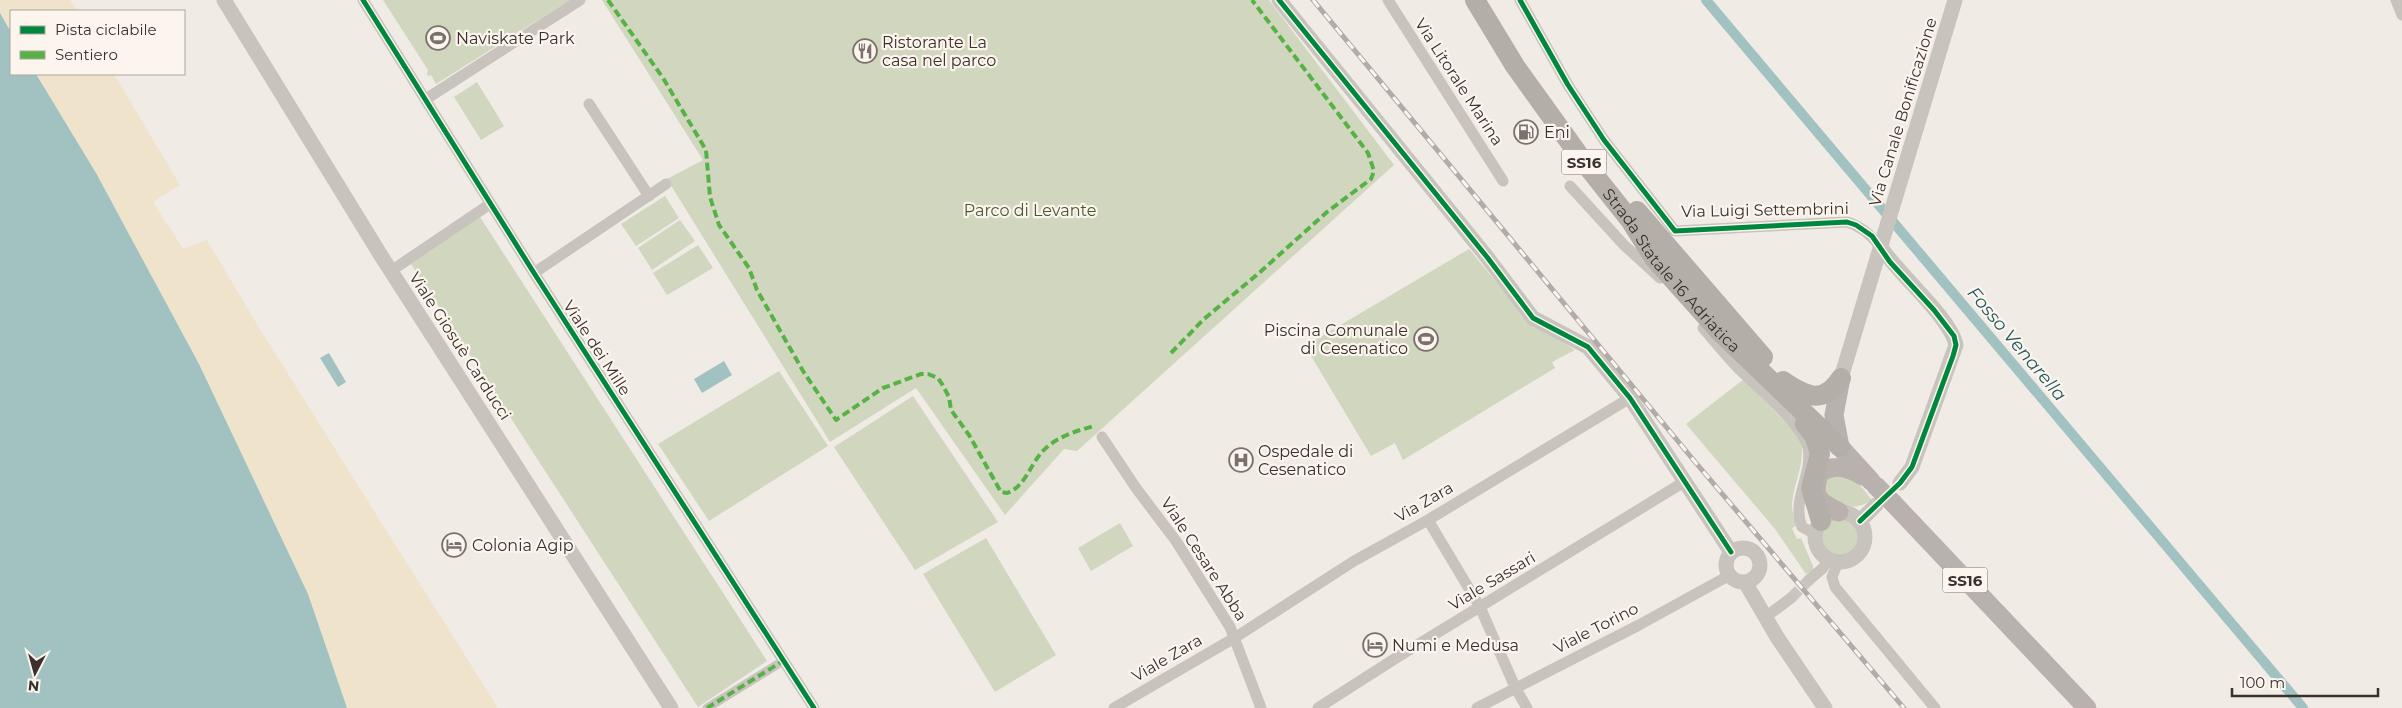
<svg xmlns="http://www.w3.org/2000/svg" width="2402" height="708" font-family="Montserrat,sans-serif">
	<rect width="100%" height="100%" fill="#f0ebe5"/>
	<!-- green -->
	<path fill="#d1d6bf" d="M383,0H570L436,84L431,75L428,76L427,74L428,70Z
		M602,0H1269L1394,165L1077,451L1064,449L1005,515L916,388L830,442L667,179L703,160Z
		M477,82L504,126L481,140L454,97Z
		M665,196L679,218L636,246L621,224Z
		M480,217L767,661L698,707L411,264Z
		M680,220L695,241L652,270L638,248Z
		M698,245L713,268L667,295L653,273Z
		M1469,249L1525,317L1575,350L1552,362L1555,368L1403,460L1395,443L1371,456L1305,346Z
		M779,371L828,446L709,521L658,444Z
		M1744,379L1800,438C1807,462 1793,482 1792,506C1792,512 1795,519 1796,526L1792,528L1797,539L1801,538L1813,566V571L1806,574L1775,529L1686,424Z
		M913,396L998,522L915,570L834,447Z
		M1829,473L1854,478L1872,500C1858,509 1847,507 1831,505L1820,482Z
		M1818 538a21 21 0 1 1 42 0a21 21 0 1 1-42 0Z
		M1120,523L1133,546L1091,571L1078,548Z
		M986,538L1056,655L995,692L923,574Z"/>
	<!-- sand -->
	<path fill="#efe3cc" d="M0,0H70L78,11H11V32L0,13Z
		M36,74H114L180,185L153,202L183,249L207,240L261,331L498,708H347L308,594L199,364L96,173Z"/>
	<!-- water -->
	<path fill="#a1c2c1" d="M0,13L11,32V74H36L96,173L199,364L308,594L347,708H0Z
		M329,353L346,382L338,387L320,358Z
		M724,361L732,375L702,393L694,379Z"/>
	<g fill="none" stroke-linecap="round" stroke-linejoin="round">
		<!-- canal -->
		<path stroke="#a1c2c1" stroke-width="10" d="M1706,0L2303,708"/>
		<!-- minor-tunnel -->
		<path stroke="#ccc6c0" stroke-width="11" stroke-dasharray="11 5.5" stroke-linecap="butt" d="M1791,598L1809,580"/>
		<!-- pedestrian -->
		<path stroke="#c9c3be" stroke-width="9" d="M707,708L783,661"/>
		<!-- minor -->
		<path stroke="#c9c3be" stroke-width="11" d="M363,0L534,273L814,708
			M1388,0L1503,181
			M1520,0L1568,85L1604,140L1675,231L1847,222C1861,226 1871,235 1880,246
			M2396,0L2402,15
			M426,99L580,0
			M589,104L649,196
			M1570,186L1624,245L1660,278
			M391,271L490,204
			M534,273L666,184
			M1703,328C1714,341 1725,354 1736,366C1753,383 1804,426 1808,448C1813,475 1791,500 1802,527L1815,534
			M1102,437L1136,488L1176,541L1230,627L1261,708
			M1428,520L1480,607L1515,687L1527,708
			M1838,562L1832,577L1835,587L1935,708
			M1809,580L1823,568L1828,559
			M1771,613L1791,598
			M1114,708L1236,637L1354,561L1428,520L1630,398
			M1318,708L1396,658L1684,482
			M1477,708L1639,625L1730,575"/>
		<!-- tertiary -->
		<path stroke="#c9c3be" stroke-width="15" d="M224,0L380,254L671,708
			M1279,0L1487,257L1533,318L1588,347L1630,398L1731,552
			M1880,246C1897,273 1951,318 1956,345L1912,467L1900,483
			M1841,378L1955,0
			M1815 537a25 25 0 1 1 50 0a25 25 0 1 1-50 0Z
			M1860,521L1876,505
			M1726 565a17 17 0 1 1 34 0a17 17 0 1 1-34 0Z
			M1745,582L1777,637L1825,708"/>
		<!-- primary -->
		<path stroke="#b8b1ad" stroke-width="19" d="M1841,378L1834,415L1840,447L1871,481
			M1893,503L2087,708
			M1839,512C1820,502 1811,498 1819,474C1833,463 1848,467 1863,476"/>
		<!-- trunk -->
		<g stroke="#b4aea8" stroke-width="20">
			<path id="s1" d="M1475,0L1515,66L1584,162L1630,220L1654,258L1720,332L1840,447"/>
			<path d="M1637,211L1763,357"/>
			<path d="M1783,381C1806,397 1824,405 1841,378"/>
			<path d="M1805,424L1815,437L1820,454L1811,488L1821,521"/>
		</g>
		<!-- rail casing -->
		<g stroke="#b1aca8" stroke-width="5">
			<path id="rail" d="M1313,0L1696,463L1904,708"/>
		</g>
		<!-- rail -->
		<use href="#rail" stroke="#fbf5ee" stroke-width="3" stroke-dasharray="9" stroke-linecap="butt"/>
		<!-- primary-bridge -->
		<path stroke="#b8b1ad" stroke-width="19" d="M1876,486L1893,503"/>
		<!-- quiet -->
		<path stroke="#57b246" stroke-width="4" stroke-dasharray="8 4" stroke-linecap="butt" d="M608,0L663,78L706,150L710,197L719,225L749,268L757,290L803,371L836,420L883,388L921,374H928L938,378L942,384L949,397L951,410L969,435L1001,492L1007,493C1025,487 1030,465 1042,452C1055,437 1076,431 1094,426
			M1171,353L1204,319L1259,273L1327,212L1371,179L1374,171L1368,153L1252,0
			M707,708L783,661"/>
		<!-- cycleway casing -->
		<g stroke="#fbf5ee" stroke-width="8">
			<path id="cycleway" d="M363,0L534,273L814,708
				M1279,0L1487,257L1533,318L1588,347L1630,398L1731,552
				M1520,0L1568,85L1604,140L1675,231L1847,222L1856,225L1872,236L1890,262L1934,310L1954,336L1956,345L1953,356L1912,467L1900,483L1860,521"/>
		</g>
		<!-- cycleway -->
		<use href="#cycleway" stroke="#00873e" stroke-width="5"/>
	</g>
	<!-- icons -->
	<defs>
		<g id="stadium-ring" transform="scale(1.25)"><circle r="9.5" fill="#fbf5ee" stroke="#7a716c" stroke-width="1.5"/><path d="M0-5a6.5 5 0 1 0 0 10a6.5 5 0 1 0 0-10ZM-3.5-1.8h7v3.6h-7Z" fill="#7a716c"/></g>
		<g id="restaurant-ring" transform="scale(1.25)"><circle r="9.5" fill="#fbf5ee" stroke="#7a716c" stroke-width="1.5"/><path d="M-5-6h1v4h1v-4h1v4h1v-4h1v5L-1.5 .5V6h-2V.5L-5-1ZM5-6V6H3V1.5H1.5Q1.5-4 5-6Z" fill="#7a716c"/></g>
		<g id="fuel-ring" transform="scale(1.25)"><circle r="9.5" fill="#fbf5ee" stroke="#7a716c" stroke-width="1.5"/><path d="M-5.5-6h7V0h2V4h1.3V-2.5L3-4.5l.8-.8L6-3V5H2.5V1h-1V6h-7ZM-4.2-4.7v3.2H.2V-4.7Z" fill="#7a716c"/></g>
		<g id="hospital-ring" transform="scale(1.25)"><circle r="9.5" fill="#fbf5ee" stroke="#7a716c" stroke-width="1.5"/><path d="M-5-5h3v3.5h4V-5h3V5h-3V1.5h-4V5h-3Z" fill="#7a716c"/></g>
		<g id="hotel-ring" transform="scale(1.25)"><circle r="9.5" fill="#fbf5ee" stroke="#7a716c" stroke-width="1.5"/><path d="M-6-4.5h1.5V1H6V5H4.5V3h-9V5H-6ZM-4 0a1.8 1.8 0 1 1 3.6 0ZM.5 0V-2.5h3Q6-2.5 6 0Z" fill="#7a716c"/></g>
	</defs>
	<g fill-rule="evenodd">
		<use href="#stadium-ring" x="438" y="38"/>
		<use href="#restaurant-ring" x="865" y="51"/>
		<use href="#fuel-ring" x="1526" y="132"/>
		<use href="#stadium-ring" x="1426" y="339"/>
		<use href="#hospital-ring" x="1241" y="460"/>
		<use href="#hotel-ring" x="454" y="545"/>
		<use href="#hotel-ring" x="1375" y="645"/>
	</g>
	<g text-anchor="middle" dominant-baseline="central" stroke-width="4.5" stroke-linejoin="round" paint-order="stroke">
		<!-- shield labels -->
		<g fill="#fbf5ee" stroke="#756b66" stroke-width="1">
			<rect x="1561.5" y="149.5" width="45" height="25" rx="4"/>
			<rect x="1942.5" y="567.5" width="45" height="25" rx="4"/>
		</g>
		<g font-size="15" font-weight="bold" fill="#3b302b">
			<text x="1584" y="162">SS16</text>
			<text x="1965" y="580">SS16</text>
		</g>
		<!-- poi labels -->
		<g font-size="16" fill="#3b302b" stroke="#fbf5ee" text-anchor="start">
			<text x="456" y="38">Naviskate Park</text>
			<text x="882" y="42">Ristorante La<tspan x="882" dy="18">casa nel parco</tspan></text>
			<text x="1544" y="132">Eni</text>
			<text x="1408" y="330" text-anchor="end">Piscina Comunale<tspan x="1408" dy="18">di Cesenatico</tspan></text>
			<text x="1258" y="451">Ospedale di<tspan x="1258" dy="18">Cesenatico</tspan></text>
			<text x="472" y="545">Colonia Agip</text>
			<text x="1392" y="645">Numi e Medusa</text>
		</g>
		<!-- street labels -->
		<g font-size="16" fill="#3b302b" stroke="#fbf5ee">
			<text transform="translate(1459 82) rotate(57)">Via Litorale Marina</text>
			<text transform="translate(1903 112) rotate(-73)">Via Canale Bonificazione</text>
			<text transform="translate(1765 210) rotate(-1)">Via Luigi Settembrini</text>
			<text stroke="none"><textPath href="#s1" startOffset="335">Strada Statale 16 Adriatica</textPath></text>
			<text transform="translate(460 346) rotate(57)">Viale Giosuè Carducci</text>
			<text transform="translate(597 348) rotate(57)">Viale dei Mille</text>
			<text transform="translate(1424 502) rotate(-30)">Via Zara</text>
			<text transform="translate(1204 559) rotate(57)">Viale Cesare Abba</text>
			<text transform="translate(1492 581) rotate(-31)">Viale Sassari</text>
			<text transform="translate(1596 628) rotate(-27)">Viale Torino</text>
			<text transform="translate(1167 658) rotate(-30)">Viale Zara</text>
		</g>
		<!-- park labels -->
		<g font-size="16" fill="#4a5a2e" stroke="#fbf5ee">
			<text x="1030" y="210">Parco di Levante</text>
		</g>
		<!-- water labels -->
		<g font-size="18" font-style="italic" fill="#1f5a5e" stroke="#fbf5ee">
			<text transform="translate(2017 344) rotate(50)">Fosso Venarella</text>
		</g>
	</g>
	<!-- legend -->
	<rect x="10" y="10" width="175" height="65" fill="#fbf5ee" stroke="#aea6a0"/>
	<rect x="20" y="26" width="25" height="8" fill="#00873e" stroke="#aea6a0"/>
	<text x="55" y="35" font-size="15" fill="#3b302b">Pista ciclabile</text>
	<rect x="20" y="51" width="25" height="8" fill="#57b246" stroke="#aea6a0"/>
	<text x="55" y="60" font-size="15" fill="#3b302b">Sentiero</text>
	<!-- north arrow -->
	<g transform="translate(35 673) rotate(186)" stroke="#fbf5ee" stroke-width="4" paint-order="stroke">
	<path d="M0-4L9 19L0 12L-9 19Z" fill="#3b302b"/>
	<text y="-8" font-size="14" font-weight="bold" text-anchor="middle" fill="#3b302b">N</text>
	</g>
	<!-- scale -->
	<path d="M2232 688v8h146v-8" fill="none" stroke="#3b302b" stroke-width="2.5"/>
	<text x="2240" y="688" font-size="15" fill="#3b302b" stroke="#fbf5ee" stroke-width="4" paint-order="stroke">100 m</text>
</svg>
